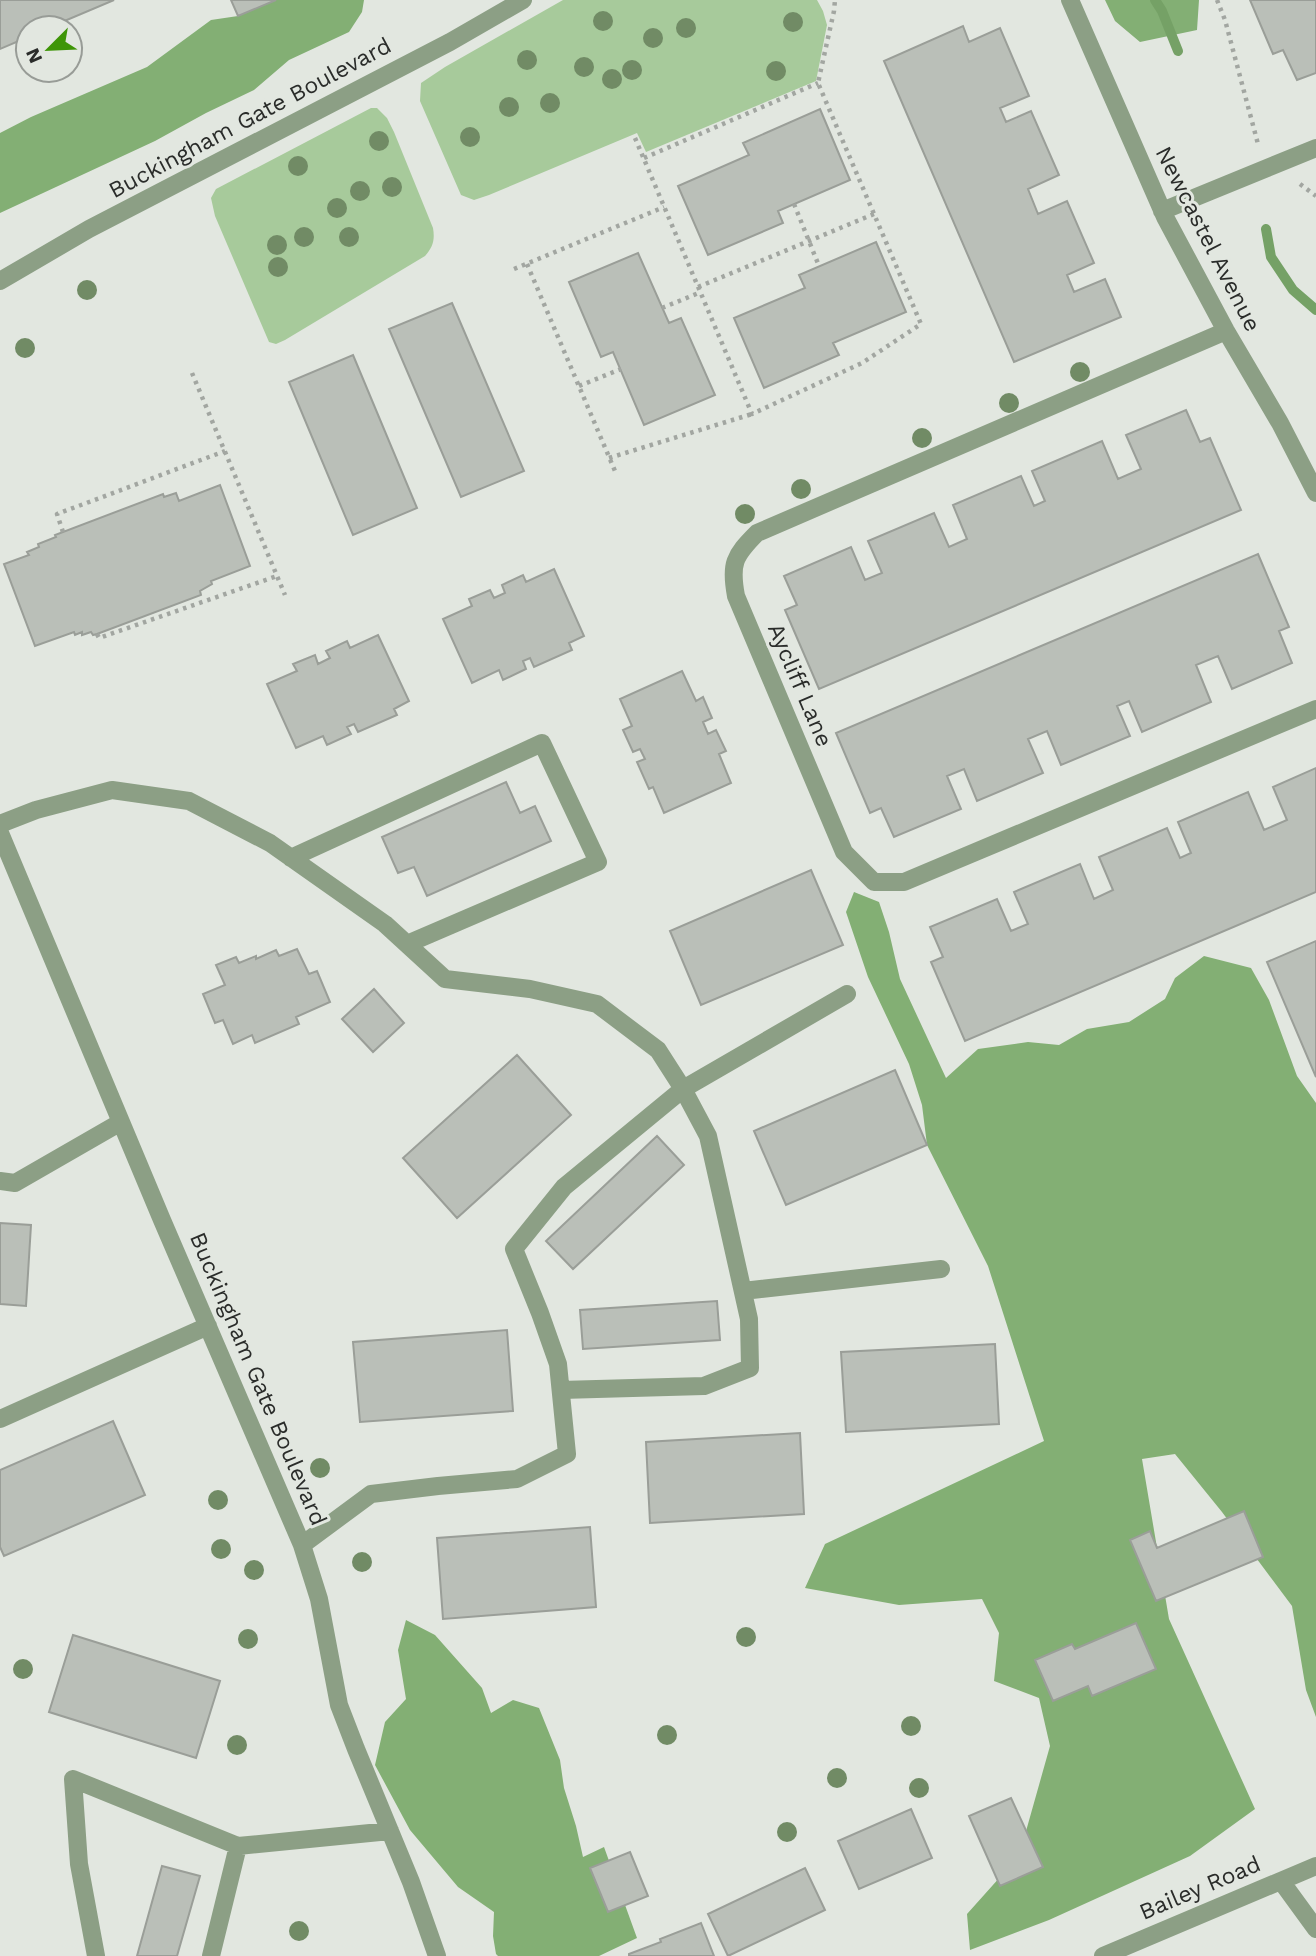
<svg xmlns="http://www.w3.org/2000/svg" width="1316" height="1956" font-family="'Work Sans',sans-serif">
	<rect width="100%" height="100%" fill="#e2e7e0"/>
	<!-- green -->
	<path fill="#a7ca9b" d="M563,0H817L823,11L827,25L816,81L646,152L637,133L489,195L474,200L461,195L420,101L421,83L445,67Z
		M371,108H377L387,118L394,132L433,228C435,240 433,247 425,256L285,340L276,344L269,342L215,216L211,198L216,189Z"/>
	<!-- forest -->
	<path fill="#83af74" d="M276,0H364L362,12L349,32L289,60L254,90L206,113L155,141L0,213V133L31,117L147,67L211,20L238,16Z
		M1105,0H1199L1197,30L1140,42L1115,21Z
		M854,892L879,902L889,932L900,979L946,1078L978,1049L1028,1042L1059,1045L1087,1029L1129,1022L1165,999L1175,978L1204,956L1251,968L1269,1000L1297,1076L1316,1103V1717L1306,1690L1292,1606L1222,1512L1175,1454L1142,1459L1169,1619L1255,1809L1190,1856L1049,1920L970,1950L967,1914L1019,1856L1050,1746L1039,1698L994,1681L999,1633L982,1599L899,1605L805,1588L825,1544L1044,1441L988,1266L927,1145L922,1105L909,1064L868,977L846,912Z
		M406,1620L435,1635L482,1688L491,1713L513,1700L539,1708L560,1760L564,1788L576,1826L583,1857L604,1847L637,1938L599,1956H498L496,1954L493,1936L494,1912L458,1887L410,1830L375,1765L385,1722L406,1699L398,1650Z"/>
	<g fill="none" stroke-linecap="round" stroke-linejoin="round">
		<!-- stream -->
		<path stroke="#75a166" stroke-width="10" d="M1155,0L1162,11L1178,51
			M1266,229L1271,257L1293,290L1316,310"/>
	</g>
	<!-- building -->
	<path fill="#babfb8" stroke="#9a9e98" stroke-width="2" d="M0,0H114L48,28H28V37L0,49Z
		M231,0H276L238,16Z
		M1250,0H1316V73L1297,80L1283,50L1273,54Z
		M963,26L969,42L1000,28L1029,96L1000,108L1006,122L1031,111L1059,175L1028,189L1038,214L1067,201L1094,263L1067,275L1074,292L1105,279L1121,317L1014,362L884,61Z
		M820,109L850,180L778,211L783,223L708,255L678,186L749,155L743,143Z
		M876,242L906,312L833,343L839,355L764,388L734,318L805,288L799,275Z
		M638,253L669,323L681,318L715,395L644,425L613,352L601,357L569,282Z
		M452,303L524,471L461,497L389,329Z
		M353,355L417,508L353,535L289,382Z
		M1186,410L1200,442L1210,438L1241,510L819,689L785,610L797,605L784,576L851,547L865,580L882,573L868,541L934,513L949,547L967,539L953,505L1021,476L1034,506L1045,501L1032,471L1102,441L1118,479L1141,469L1126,435Z
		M220,485L250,566L211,581L212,584L200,591L201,595L97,634L93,635L91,632L82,635V632L75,635L74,632L35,646L4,564L29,555L27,552L39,547L38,544L56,537L55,535L163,494L164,497L176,493L179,501Z
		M1258,554L1289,627L1279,631L1292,663L1232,689L1218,656L1196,665L1211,702L1142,732L1129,701L1117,706L1130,736L1061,765L1047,731L1028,739L1043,773L977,801L964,769L947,776L961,809L894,837L881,808L870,813L836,733Z
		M554,569L584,636L569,643L572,650L534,667L530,658L523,661L526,669L503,680L499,670L472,683L443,619L472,606L469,599L490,590L494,598L505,593L502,585L523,575L526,582Z
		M378,635L409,701L394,709L397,715L358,732L354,724L347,727L351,734L327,745L323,736L296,748L267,684L297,671L293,664L315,655L318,664L330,658L326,651L347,641L350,648Z
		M682,671L696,701L703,697L712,718L703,722L708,734L716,730L726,751L719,754L731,783L664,813L653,787L649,789L637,762L645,759L640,749L633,752L623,730L632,726L620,699Z
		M1316,768V892L965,1041L931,962L943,957L930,927L997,899L1011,931L1028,924L1014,892L1080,864L1094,899L1113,890L1099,857L1167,828L1180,858L1191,853L1178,822L1248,792L1264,830L1287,820L1273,787Z
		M506,782L520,813L535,806L551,841L427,896L414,867L398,873L382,837Z
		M811,870L843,945L701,1005L670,931Z
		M1316,941V1077L1267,962Z
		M297,949L309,974L317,971L330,1002L296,1017L299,1024L255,1043L252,1035L233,1044L223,1020L215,1023L203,994L225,985L216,965L236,957L239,963L256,956V959L276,950L279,956Z
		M374,989L404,1023L373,1052L342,1019Z
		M517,1055L571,1115L457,1218L403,1158Z
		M895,1070L927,1145L786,1205L754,1131Z
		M657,1136L684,1165L573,1269L546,1241Z
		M0,1223L31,1225L26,1306L0,1304Z
		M717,1301L720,1340L583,1349L580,1310Z
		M507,1330L513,1411L360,1422L353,1342Z
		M995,1344L999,1424L846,1432L841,1352Z
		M113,1421L145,1495L4,1556L0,1547V1470Z
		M800,1433L804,1514L650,1523L646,1442Z
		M1244,1511L1263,1557L1156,1601L1130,1540L1150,1531L1157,1548Z
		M590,1527L596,1607L443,1619L437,1538Z
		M1136,1623L1156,1669L1092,1696L1088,1686L1053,1701L1035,1660L1072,1644L1075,1649Z
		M73,1635L220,1681L196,1758L49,1712Z
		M1011,1798L1043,1867L1000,1886L969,1816Z
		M911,1809L932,1858L859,1889L838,1841Z
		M630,1852L648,1896L608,1912L590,1868Z
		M162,1866L200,1876L177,1956H137Z
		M805,1868L825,1910L728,1956L708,1914Z
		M701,1923L714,1956H629V1954L661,1942L660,1939Z"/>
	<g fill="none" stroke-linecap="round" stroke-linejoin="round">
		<!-- path -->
		<path stroke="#a2a6a1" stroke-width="4.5" stroke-dasharray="3.5 5" stroke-linecap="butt" d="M1217,0L1225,20L1258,144
			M635,138L752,414L862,363L921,324L818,83L834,11L835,0
			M644,158L818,83
			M1300,184L1316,196
			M794,204L819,266
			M527,264L615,471
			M514,269L664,207
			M698,287L874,214
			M662,308L701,292
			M192,373L285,595
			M579,386L621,369
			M609,458L752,414
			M63,532L57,514L225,451
			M97,634L99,638L277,576"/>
		<!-- minor -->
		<path stroke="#8c9f85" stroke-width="18" d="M1070,0L1165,217L1226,331L1280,423L1316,493
			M1162,211L1316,148
			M0,281L89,229L450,42L523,0
			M1226,331L757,533C734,556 730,564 736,596L844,852L874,882H904L1316,709
			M0,824L36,810L112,790L189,801L270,843L385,924L445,979L530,989L597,1004L658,1050L683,1089L564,1187L514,1249L540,1313L558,1364L567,1454L517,1479L438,1486L371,1494L302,1545
			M0,833L162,1220L302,1545L319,1599L339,1705L356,1749L411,1882L437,1956
			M291,858L542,743L598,862L407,944
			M0,1181L15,1183L121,1122
			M743,1291L941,1269
			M561,1390L704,1386L750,1368L749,1319L708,1136L683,1089L847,994
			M0,1419L208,1326
			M1281,1881L1316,1929
			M96,1956L79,1864L73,1779L238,1846L390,1831
			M211,1956L238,1846
			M1103,1956L1316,1866"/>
	</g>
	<!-- trees -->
	<g fill="#718b65">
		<circle cx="603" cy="21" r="10"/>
		<circle cx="793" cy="22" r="10"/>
		<circle cx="686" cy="28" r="10"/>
		<circle cx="653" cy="38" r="10"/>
		<circle cx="527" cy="60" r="10"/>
		<circle cx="584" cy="67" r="10"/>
		<circle cx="632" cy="70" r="10"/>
		<circle cx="776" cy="71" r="10"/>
		<circle cx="612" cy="79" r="10"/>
		<circle cx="550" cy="103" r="10"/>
		<circle cx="509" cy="107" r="10"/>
		<circle cx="470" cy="137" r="10"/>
		<circle cx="379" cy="141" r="10"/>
		<circle cx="298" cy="166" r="10"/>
		<circle cx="392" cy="187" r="10"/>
		<circle cx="360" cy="191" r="10"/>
		<circle cx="337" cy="208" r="10"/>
		<circle cx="304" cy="237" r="10"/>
		<circle cx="349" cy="237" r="10"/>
		<circle cx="277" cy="245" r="10"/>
		<circle cx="278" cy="267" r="10"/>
		<circle cx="87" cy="290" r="10"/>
		<circle cx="25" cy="348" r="10"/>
		<circle cx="1080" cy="372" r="10"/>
		<circle cx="1009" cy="403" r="10"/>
		<circle cx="922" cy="438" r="10"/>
		<circle cx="801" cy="489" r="10"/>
		<circle cx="745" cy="514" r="10"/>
		<circle cx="320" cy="1468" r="10"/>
		<circle cx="218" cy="1500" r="10"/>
		<circle cx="221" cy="1549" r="10"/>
		<circle cx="362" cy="1562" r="10"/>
		<circle cx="254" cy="1570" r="10"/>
		<circle cx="746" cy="1637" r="10"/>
		<circle cx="248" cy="1639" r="10"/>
		<circle cx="23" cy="1669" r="10"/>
		<circle cx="911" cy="1726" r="10"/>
		<circle cx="667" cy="1735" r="10"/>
		<circle cx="237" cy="1745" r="10"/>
		<circle cx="837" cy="1778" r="10"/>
		<circle cx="919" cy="1788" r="10"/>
		<circle cx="787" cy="1832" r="10"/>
		<circle cx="299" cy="1931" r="10"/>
	</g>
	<g text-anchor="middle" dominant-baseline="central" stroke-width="6" stroke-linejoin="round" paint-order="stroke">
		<!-- street labels -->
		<g font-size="23" fill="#2a2c2a" stroke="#e2e7e0">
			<text transform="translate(250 118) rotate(-28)">Buckingham Gate Boulevard</text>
			<text transform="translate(1208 239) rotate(63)">Newcastel Avenue</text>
			<text transform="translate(800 685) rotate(67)">Aycliff Lane</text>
			<text transform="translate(258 1379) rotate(67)">Buckingham Gate Boulevard</text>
			<text transform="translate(1200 1888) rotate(-23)">Bailey Road</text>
		</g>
	</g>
	<!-- north arrow -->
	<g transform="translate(49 49) rotate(246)"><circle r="33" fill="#e2e7e0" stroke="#989c97" stroke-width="2"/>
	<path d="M0-5L12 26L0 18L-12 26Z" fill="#3e9507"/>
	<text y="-10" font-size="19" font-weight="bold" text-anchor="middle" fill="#2a2c2a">N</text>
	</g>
</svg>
